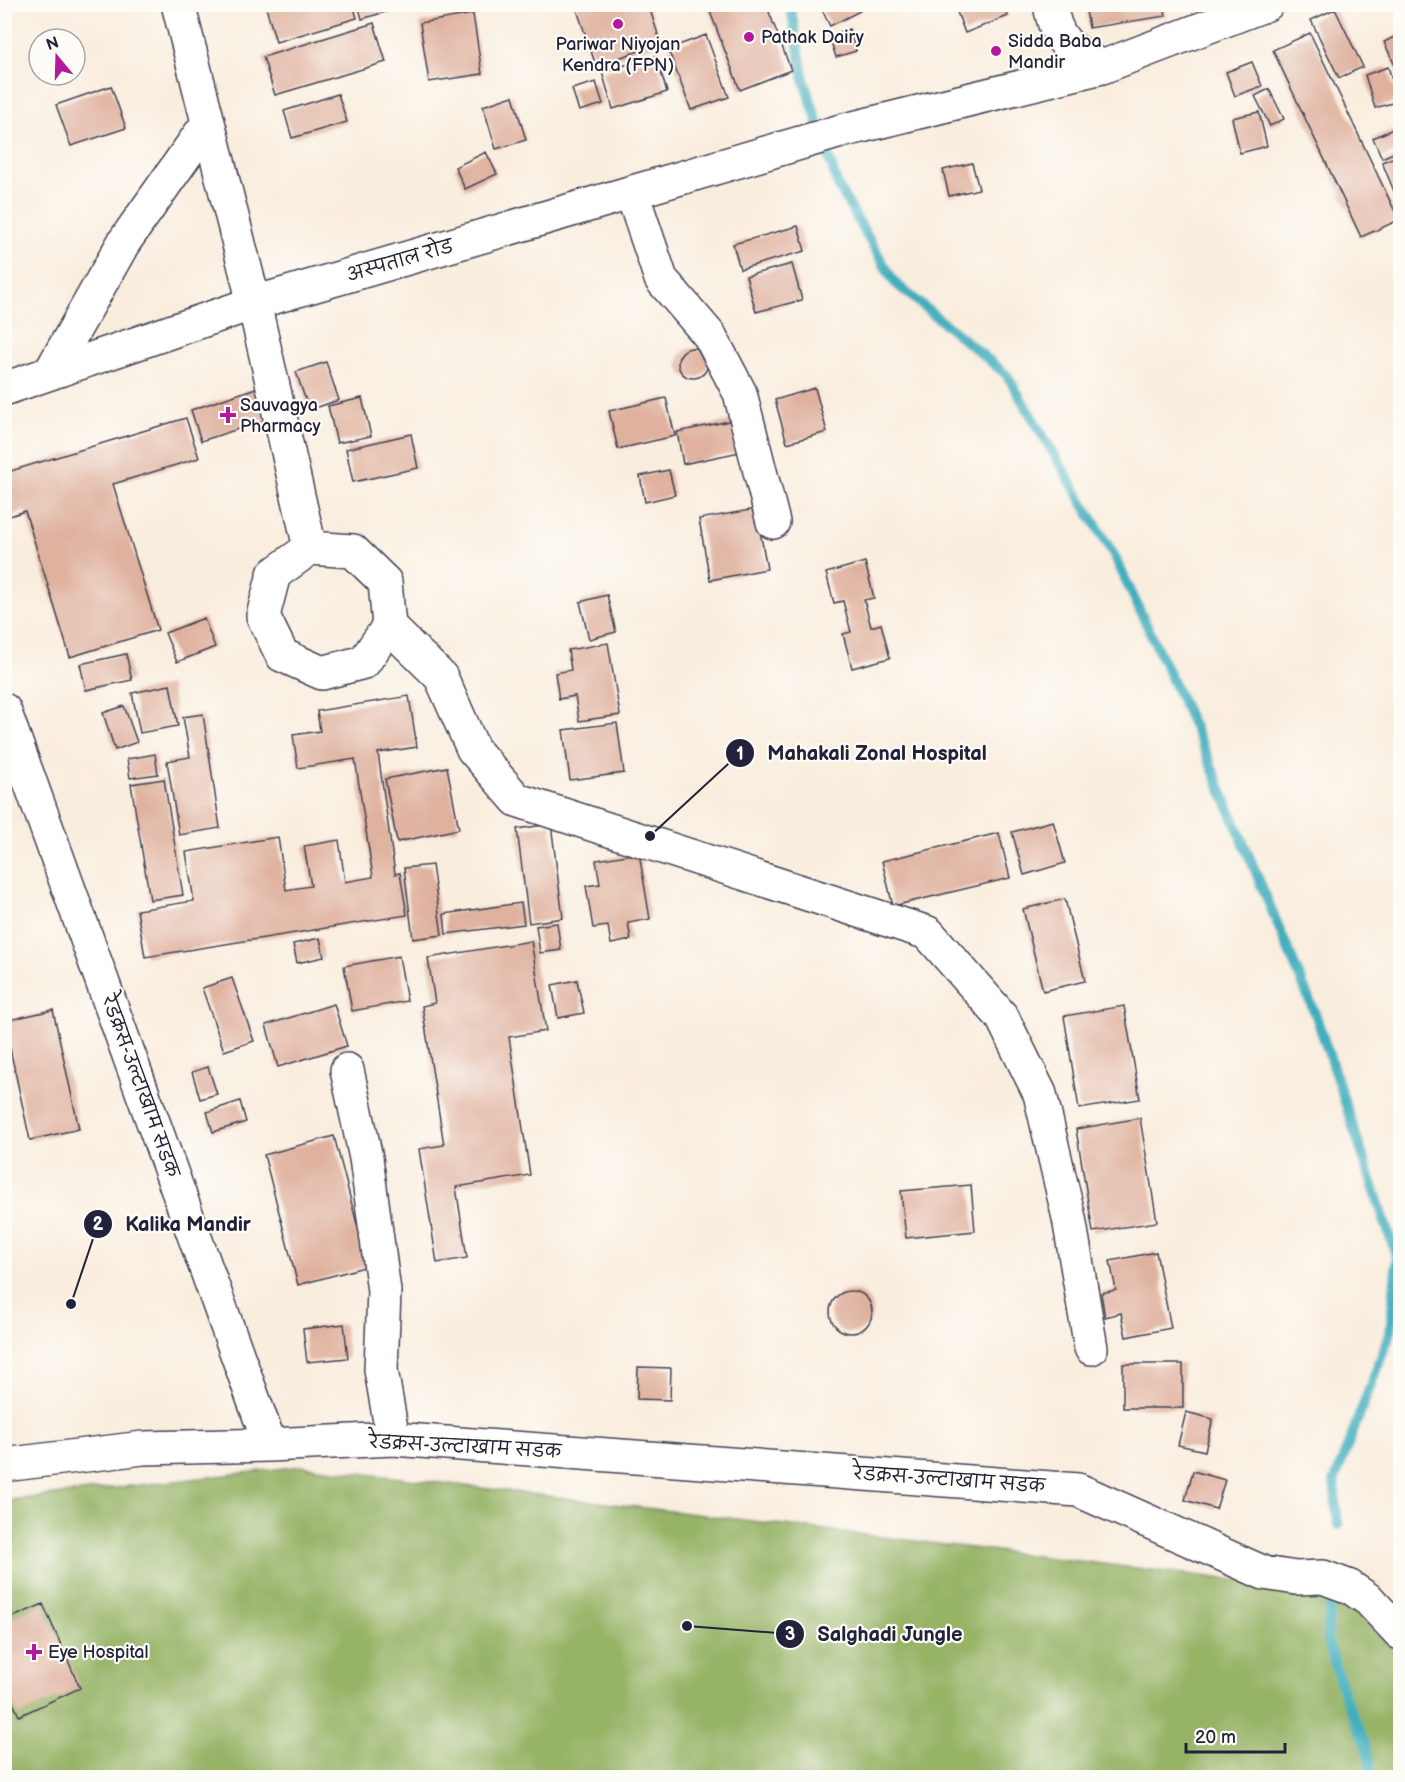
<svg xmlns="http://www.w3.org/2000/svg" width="1405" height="1782" font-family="'Balsamiq Sans','Playpen Sans Deva',sans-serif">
	<rect width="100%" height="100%" fill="#fdfcf7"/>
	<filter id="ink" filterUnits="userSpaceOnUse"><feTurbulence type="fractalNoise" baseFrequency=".0167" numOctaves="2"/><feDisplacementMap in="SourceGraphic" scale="12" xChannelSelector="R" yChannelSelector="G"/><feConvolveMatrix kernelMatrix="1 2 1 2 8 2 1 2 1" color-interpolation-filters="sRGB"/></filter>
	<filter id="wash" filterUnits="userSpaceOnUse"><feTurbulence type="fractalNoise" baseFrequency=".008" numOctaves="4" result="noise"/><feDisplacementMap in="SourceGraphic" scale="24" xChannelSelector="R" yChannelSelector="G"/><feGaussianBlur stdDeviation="1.35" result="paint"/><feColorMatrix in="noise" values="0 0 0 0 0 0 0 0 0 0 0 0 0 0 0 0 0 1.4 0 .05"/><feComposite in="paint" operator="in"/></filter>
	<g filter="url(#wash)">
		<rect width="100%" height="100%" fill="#f9edde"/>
		<!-- forest -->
		<path fill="#96b366" stroke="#5c6a50" stroke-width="1.5" d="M302,1466L1340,1593L1400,1658V1777H5L4,1501Z"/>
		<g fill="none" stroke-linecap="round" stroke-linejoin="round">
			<!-- stream -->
			<path stroke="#41aebe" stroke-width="10" d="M790,4L804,80L838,186L894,282L1007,375L1115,557L1205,751L1316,1016L1397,1258L1390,1334L1334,1482L1338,1525
				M1332,1591L1327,1638L1343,1692L1365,1743L1373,1778"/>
		</g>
		<g id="blocks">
			<!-- building -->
			<path fill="#dfb19e" d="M265,4H353L357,18L276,42Z
				M358,4H393L395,9L362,19Z
				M575,4H648L661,43L596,66Z
				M707,4H766L791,70L740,90Z
				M819,4H857L860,11L830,26Z
				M954,4H1004L1008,16L965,33Z
				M1085,4H1164L1166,16L1089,28Z
				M1335,9L1363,67L1339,78L1311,20Z
				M473,14L482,74L429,82L420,23Z
				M374,23L386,62L275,95L263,57Z
				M849,29L856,51L836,57L829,36Z
				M1310,33L1399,220L1361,237L1273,50Z
				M1400,34V76L1384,42Z
				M706,35L729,97L691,110L668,49Z
				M656,56L667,92L613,109L602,72Z
				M1252,62L1262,86L1235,96L1226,72Z
				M1388,67L1399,101L1375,108L1365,75Z
				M596,82L603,104L579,111L572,89Z
				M111,86L126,128L71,146L56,105Z
				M1269,89L1284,119L1270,126L1255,96Z
				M338,94L347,122L292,138L284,111Z
				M513,96L526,140L496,149L483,106Z
				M1259,112L1267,146L1240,153L1232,118Z
				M1400,126V150L1382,158L1373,138Z
				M486,152L497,174L465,189L455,167Z
				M1400,155V206L1382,162Z
				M972,163L979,189L949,196L943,170Z
				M798,226L805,251L740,269L733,244Z
				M792,264L802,300L756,312L746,276Z
				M678 363a15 15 0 1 1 30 0a15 15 0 1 1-30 0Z
				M326,362L339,400L309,410L296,372Z
				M256,388L266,420L201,441L191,410Z
				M815,388L827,432L787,443L775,400Z
				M362,398L371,436L337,443L328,406Z
				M666,398L675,436L618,449L609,411Z
				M186,418L199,458L113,484L158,630L70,657L25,511L4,518V473Z
				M734,420L740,452L683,464L677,432Z
				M411,434L418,468L353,482L346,449Z
				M669,470L675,495L645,502L640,476Z
				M756,509L767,569L710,580L699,519Z
				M865,562L874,598L864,600L871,627L881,624L890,658L852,668L843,634L851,632L843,601L834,603L826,573Z
				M607,595L616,632L589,639L580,602Z
				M204,618L215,647L177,662L165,633Z
				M608,643L620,715L579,721L575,696L559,699L555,673L571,670L568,650Z
				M126,654L132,680L86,690L80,664Z
				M170,685L178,726L140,733L132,693Z
				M409,696L417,747L378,753L395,874L400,873L407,915L145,957L137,910L194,901L186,852L278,837L286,890L311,886L304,846L339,840L345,882L373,877L355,759L298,768L293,735L320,731L317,711Z
				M124,706L137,742L115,750L103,713Z
				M203,714L220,828L179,835L167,761L190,757L183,717Z
				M617,723L624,773L570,780L563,730Z
				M155,754L158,774L130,778L127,759Z
				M447,767L459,829L397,842L385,779Z
				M164,779L183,895L150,900L131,784Z
				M1053,821L1065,863L1024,875L1012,832Z
				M551,824L563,918L529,923L517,829Z
				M999,833L1010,878L893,906L882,861Z
				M639,853L650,919L628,923L631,940L611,944L608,926L593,928L586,886L600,884L596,860Z
				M432,865L442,935L413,939L404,868Z
				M1065,899L1085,981L1043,991L1023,909Z
				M521,903L524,924L446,934L444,914Z
				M557,923L561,950L540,953L536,926Z
				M320,938L324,957L297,963L293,944Z
				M531,941L546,1031L509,1037L530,1175L456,1187L467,1258L437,1263L419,1149L444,1145L422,1006L435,1003L428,958Z
				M399,956L407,1001L352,1011L344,966Z
				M232,978L254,1041L224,1051L202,988Z
				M577,980L584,1013L558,1018L552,985Z
				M334,1004L347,1046L278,1067L266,1025Z
				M1124,1006L1140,1099L1079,1109L1064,1016Z
				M53,1010L79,1129L30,1140L4,1021Z
				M208,1067L217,1094L200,1099L192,1072Z
				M240,1101L246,1122L213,1132L207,1112Z
				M1140,1118L1157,1222L1093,1232L1076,1129Z
				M334,1136L368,1266L298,1285L264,1155Z
				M971,1185L975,1231L906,1238L901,1191Z
				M1156,1252L1171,1328L1126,1337L1121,1313L1105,1317L1101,1293L1116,1290L1110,1261Z
				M830 1312a21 21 0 1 1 42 0a21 21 0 1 1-42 0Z
				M344,1324L348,1358L307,1362L303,1329Z
				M1123,1364H1183V1408H1123Z
				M638,1367L671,1368L670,1400L637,1399Z
				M1186,1412L1213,1419L1205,1451L1178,1445Z
				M1193,1471L1225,1480L1216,1509L1185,1500Z
				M43,1604L80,1688L19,1716L4,1683V1621Z"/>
		</g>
	</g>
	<g filter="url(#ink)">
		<use href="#blocks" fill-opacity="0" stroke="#424053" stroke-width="1.5"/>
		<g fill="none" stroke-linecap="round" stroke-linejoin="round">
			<!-- minor casing -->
			<g stroke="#424053" stroke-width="36">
				<path id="minor" d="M178,4L254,303L310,548
					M1050,4C1056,43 1070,49 1102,67
					M632,193L661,279L710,336L740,393L773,522
					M50,373L124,242L208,123
					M4,389L254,303L841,131L1102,67L1267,4
					M310,548L353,551L385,582L389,626L364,662L322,673L282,655L263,616L274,574Z
					M389,626L441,677L473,749L517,800L928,933L1002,1017L1040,1094L1069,1218L1091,1348
					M4,710L270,1445L393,1439L1078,1490L1264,1573L1296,1578L1323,1577L1350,1587L1369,1600L1400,1633
					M347,1070L366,1158L384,1291L381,1370L393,1439
					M4,1465L143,1448L270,1445"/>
			</g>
			<!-- minor -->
			<use href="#minor" stroke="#fff" stroke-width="33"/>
		</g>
	</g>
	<!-- markers -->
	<g fill="#b5179e" stroke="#fdfcf7" stroke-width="2">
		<circle cx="618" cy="24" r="6"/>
		<circle cx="749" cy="37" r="6"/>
		<circle cx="996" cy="51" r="6"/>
		<path d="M225 406h6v6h6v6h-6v6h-6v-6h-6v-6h6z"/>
		<path d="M31 1643h6v6h6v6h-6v6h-6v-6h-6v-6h6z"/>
	</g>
	<g text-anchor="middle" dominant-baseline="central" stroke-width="4.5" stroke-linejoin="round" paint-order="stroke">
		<!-- poi labels -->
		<g font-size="18" fill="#22223b" stroke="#fdfcf7" text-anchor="start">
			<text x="761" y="37">Pathak Dairy</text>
			<text x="1008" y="41">Sidda Baba<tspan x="1008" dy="21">Mandir</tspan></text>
			<text x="618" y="44" text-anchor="middle">Pariwar Niyojan<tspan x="618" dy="21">Kendra (FPN)</tspan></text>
			<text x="240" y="405">Sauvagya<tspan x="240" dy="21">Pharmacy</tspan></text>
			<text x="48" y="1652">Eye Hospital</text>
		</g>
		<!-- street labels -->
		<g font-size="18" fill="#22223b" stroke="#fdfcf7">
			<text transform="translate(400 261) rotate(-16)">अस्पताल रोड</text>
			<text transform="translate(140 1086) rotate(70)">रेडक्रस-उल्टाखाम सडक</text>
			<text transform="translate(465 1447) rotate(3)">रेडक्रस-उल्टाखाम सडक</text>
			<text transform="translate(949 1480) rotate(4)">रेडक्रस-उल्टाखाम सडक</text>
		</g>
	</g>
	<!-- callouts -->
	<path fill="none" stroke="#22223b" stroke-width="2" d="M650 836L740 753M71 1304L98 1224M687 1626L790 1634"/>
	<g fill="#22223b" stroke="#fdfcf7" stroke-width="2">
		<circle cx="650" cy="836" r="6"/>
		<circle cx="71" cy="1304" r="6"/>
		<circle cx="687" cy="1626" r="6"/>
		<circle cx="740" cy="753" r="15"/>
		<circle cx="98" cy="1224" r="15"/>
		<circle cx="790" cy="1634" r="15"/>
	</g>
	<g font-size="18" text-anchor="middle" font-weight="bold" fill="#fff">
		<text x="740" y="760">1</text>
		<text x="98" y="1230">2</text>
		<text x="790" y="1640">3</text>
	</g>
	<g font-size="20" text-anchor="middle" font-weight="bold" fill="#22223b" stroke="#fdfcf7" stroke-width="4.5" stroke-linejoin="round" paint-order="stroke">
		<text x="877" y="760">Mahakali Zonal Hospital</text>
		<text x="188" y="1231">Kalika Mandir</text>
		<text x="890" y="1641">Salghadi Jungle</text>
	</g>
	<!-- margin -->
	<rect width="1405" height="1782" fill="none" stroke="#fdfcf7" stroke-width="24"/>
	<!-- north arrow -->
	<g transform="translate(57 57) rotate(341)"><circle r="28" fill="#fdfcf7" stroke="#a5a5ac" stroke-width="1.5"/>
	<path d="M0-4.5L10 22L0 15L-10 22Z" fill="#b5179e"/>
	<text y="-9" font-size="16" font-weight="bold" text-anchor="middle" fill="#22223b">N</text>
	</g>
	<!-- scale -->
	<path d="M1186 1743v9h99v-9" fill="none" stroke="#22223b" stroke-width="3"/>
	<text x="1195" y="1743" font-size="18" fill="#22223b" stroke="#fdfcf7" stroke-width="4.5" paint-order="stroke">20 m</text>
</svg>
